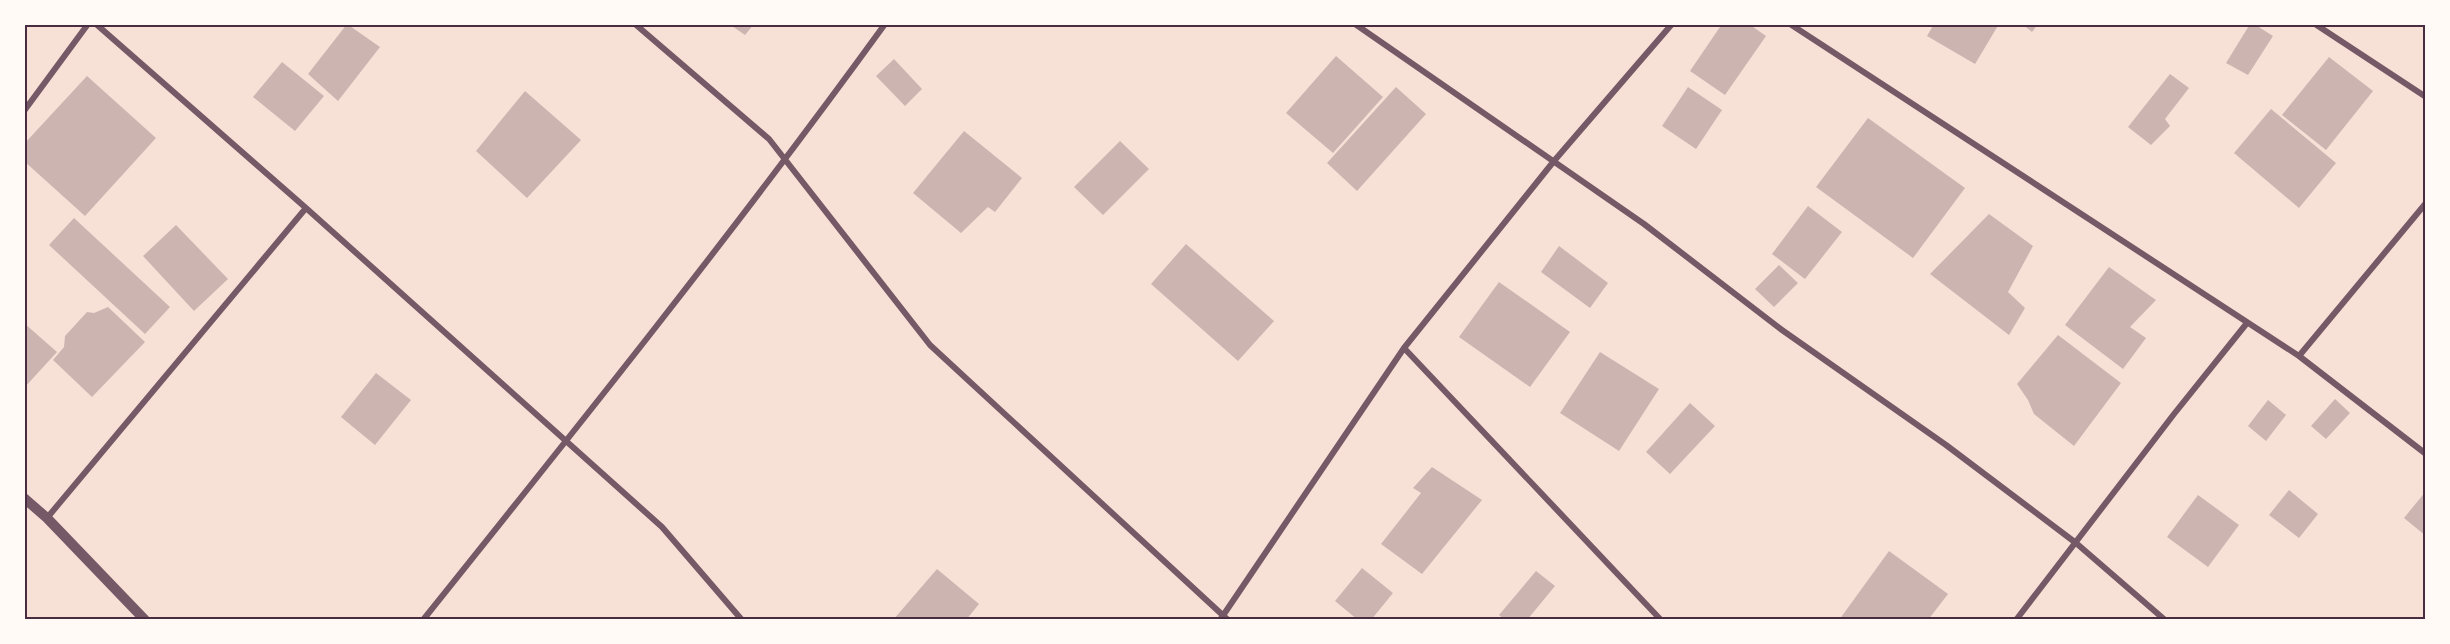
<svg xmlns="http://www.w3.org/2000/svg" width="2450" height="644" font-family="Karla,sans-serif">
	<rect width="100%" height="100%" fill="#f7e1d7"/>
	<!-- building -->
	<path fill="#ccb4b1" d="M347,24L380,47L338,101L308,74Z
		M729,24H754L745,35Z
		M1722,24H1749L1766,36L1725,95L1690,71Z
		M1934,24H1999L1975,64L1927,36Z
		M2022,24H2038L2032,32Z
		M2250,24H2254L2273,36L2248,75L2226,63Z
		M1336,56L1383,97L1333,153L1286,113Z
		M2329,57L2373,91L2326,150L2282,115Z
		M894,59L922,89L905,106L876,76Z
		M282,62L324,96L295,131L253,97Z
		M2170,74L2189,88L2165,119L2170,126L2151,145L2128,127Z
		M87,76L156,138L85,216L24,161V144Z
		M1396,87L1426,114L1357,191L1327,163Z
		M1688,87L1722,110L1696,149L1662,126Z
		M525,91L581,140L527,198L476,151Z
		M2271,109L2336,163L2299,208L2234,153Z
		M1868,118L1965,188L1913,258L1816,187Z
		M964,131L1022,178L995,212L988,207L961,233L913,193Z
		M1120,141L1149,169L1103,215L1074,187Z
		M1808,206L1842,232L1805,279L1772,254Z
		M1989,214L2033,246L2008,292L2025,308L2009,335L1930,274Z
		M74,218L170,307L145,334L49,245Z
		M176,225L228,279L194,311L143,256Z
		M1186,244L1274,321L1238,361L1151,284Z
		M1559,246L1608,283L1590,308L1541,272Z
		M1779,265L1798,283L1774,307L1755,289Z
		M2109,267L2156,300L2130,327L2146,338L2123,369L2065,325Z
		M1499,282L1570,332L1530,387L1459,337Z
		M108,307L145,342L92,397L53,360L64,347L65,336L87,312L94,313Z
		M24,323L57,352L24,388Z
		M2058,335L2121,383L2074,446L2034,414L2028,400L2017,384Z
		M1600,352L1659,389L1619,451L1560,413Z
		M376,373L411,400L375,445L341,417Z
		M2335,399L2350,413L2326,439L2311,426Z
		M2268,400L2286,415L2266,441L2248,426Z
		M1690,403L1715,426L1670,474L1646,452Z
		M1432,467L1482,500L1422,574L1381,544L1421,493L1413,488Z
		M2289,490L2318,514L2299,538L2269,515Z
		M2426,491V536L2404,518Z
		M2198,495L2239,525L2208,567L2167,537Z
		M1889,551L1948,594L1928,620H1839Z
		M1362,568L1393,593L1371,620H1358L1335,601Z
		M937,569L979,604L966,620H893Z
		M1536,571L1555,586L1527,620H1505L1499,615Z"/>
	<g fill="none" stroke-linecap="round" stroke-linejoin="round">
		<!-- minor -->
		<path stroke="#755966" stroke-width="6" d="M96,24L306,208L662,527L742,620
			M635,24L769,139L930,345L1228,620
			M1355,24L1644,224L1782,330L1946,445L2076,543L2165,620
			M1790,24L2299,356L2426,454
			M2315,24L2426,97
			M24,111L88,24
			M1404,348L1661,620
			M2299,356L2426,203
			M47,518L306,208
			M423,620C580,424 737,228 885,24
			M1220,620L1404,348L1554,161L1672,24
			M2016,620L2174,414L2247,323"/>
		<!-- tertiary -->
		<path stroke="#755966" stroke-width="10" d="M24,498L47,518L145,620"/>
	</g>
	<!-- border -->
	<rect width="2450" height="644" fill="none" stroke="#fffaf5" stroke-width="51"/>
	<rect x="26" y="26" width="2398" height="592" fill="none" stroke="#4a2c40" stroke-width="2"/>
</svg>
